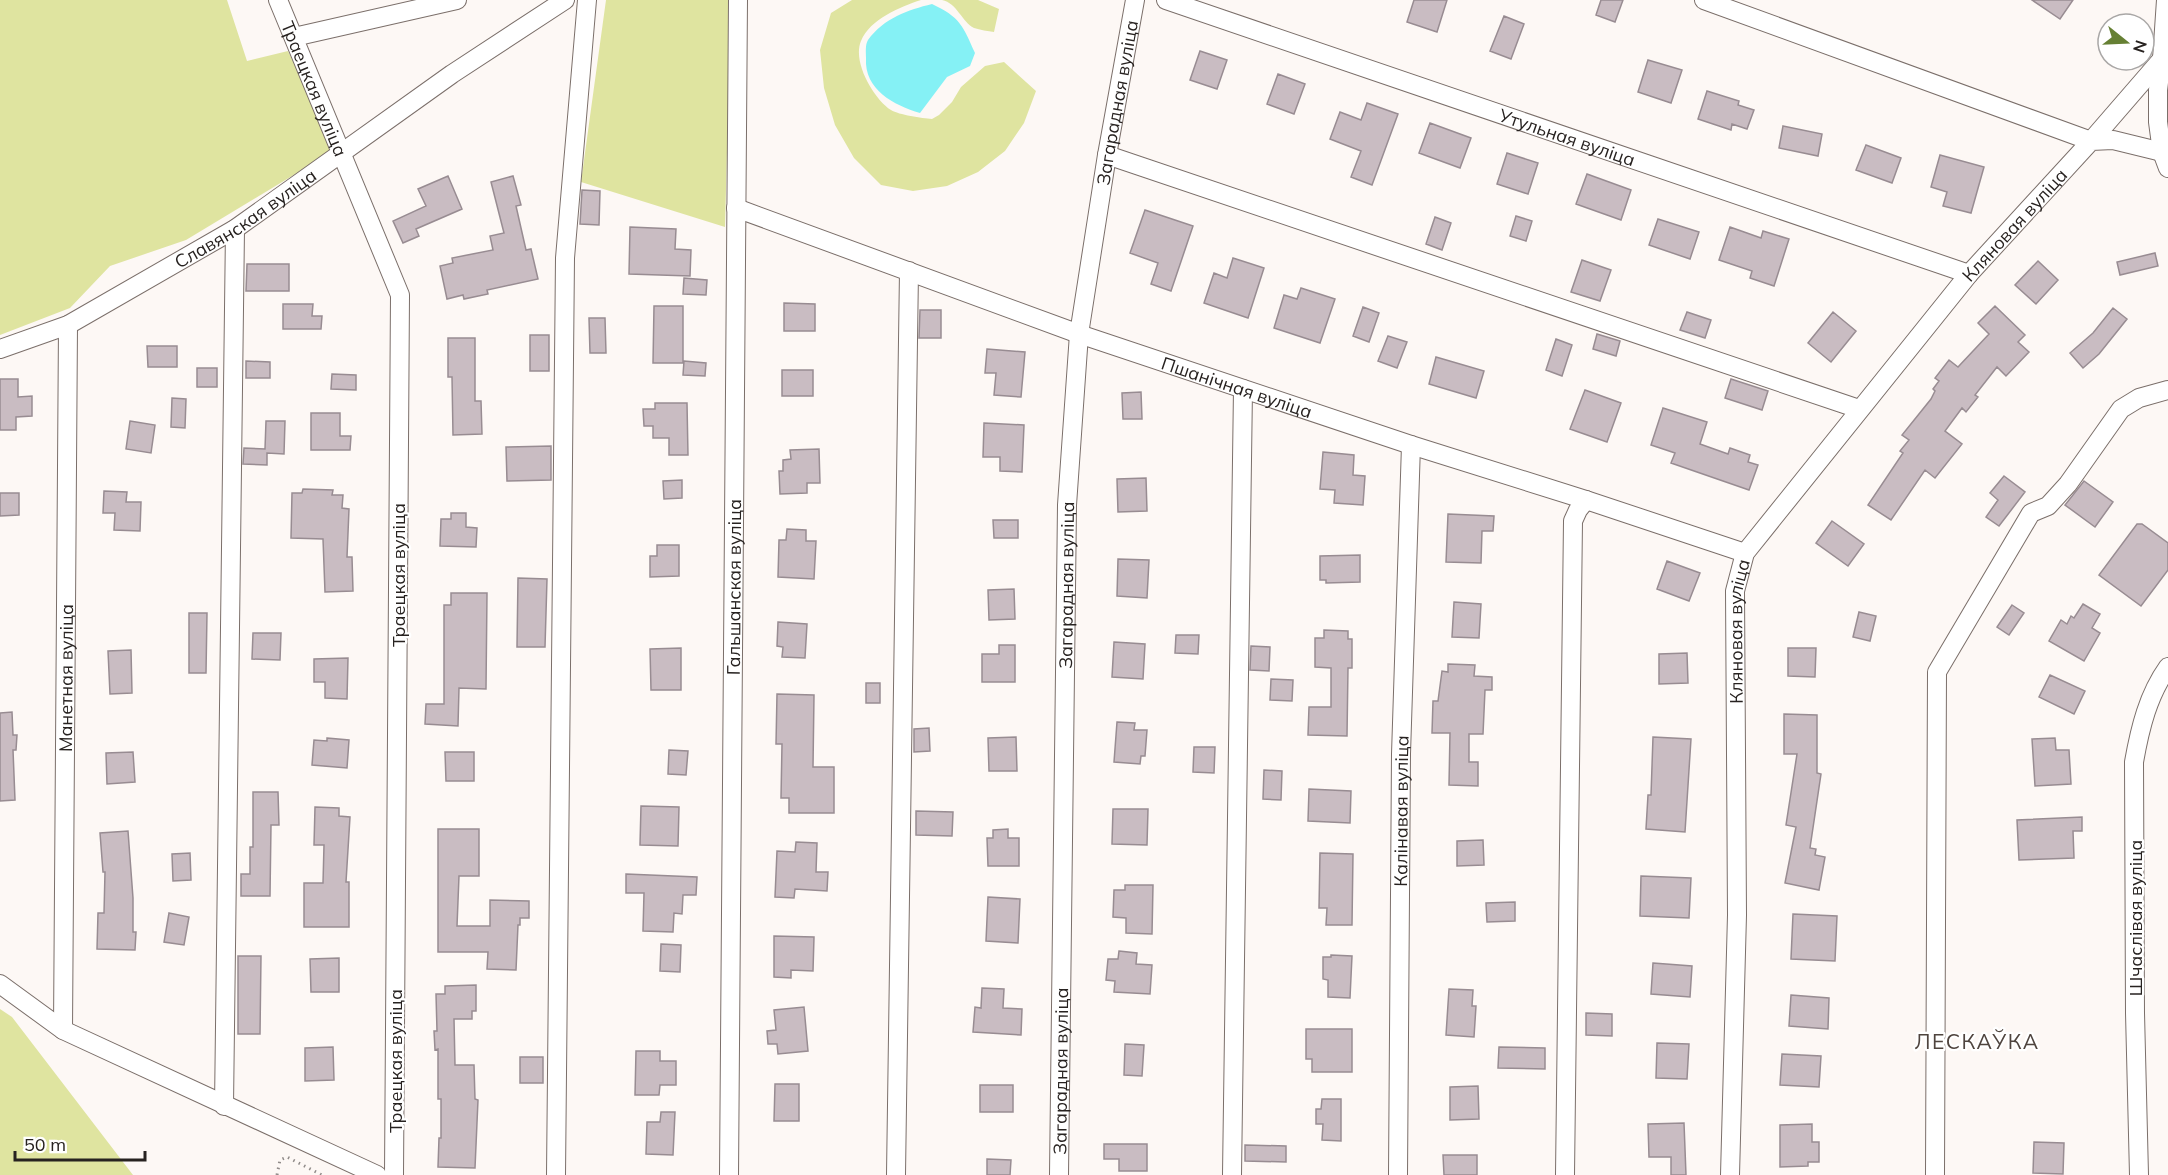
<svg xmlns="http://www.w3.org/2000/svg" width="2168" height="1175" font-family="Mulish,sans-serif">
	<rect width="100%" height="100%" fill="#fdf8f5"/>
	<!-- green -->
	<path fill="#dfe4a0" d="M0,0H227L247,61L288,51L335,150L186,240L110,266L70,308L0,335Z
		M606,0H731L725,227L581,182Z
		M852,0H921C900,7 870,19 861,41C852,62 874,99 891,110C899,115 922,118 932,119L939,115L952,102L961,87L985,66L1004,62L1036,91L1024,123L1005,151L978,172L947,186L913,191L881,185L854,158L835,125L824,88L820,50L831,13Z
		M942,0H978L999,9L994,32C988,31 980,30 974,28C962,22 957,3 942,0Z
		M0,1009L12,1017L133,1175H0Z"/>
	<!-- water -->
	<path fill="#85f1f5" d="M932,4C960,17 963,26 975,53L970,66L947,77L920,113C894,105 864,90 866,58C866,52 865,45 868,40C884,18 908,10 932,4Z"/>
	<!-- building -->
	<path fill="#c9bcc2" stroke="#988c92" stroke-width="1.5" d="M1414,0H1447L1437,32L1407,22Z
		M1601,0H1623L1615,22L1596,15Z
		M2032,0H2073L2060,19Z
		M1504,16L1524,24L1511,59L1490,51Z
		M1200,51L1227,60L1217,89L1190,80Z
		M1648,60L1682,70L1671,103L1638,92Z
		M1278,74L1305,84L1294,114L1267,104Z
		M1707,91L1739,101L1738,105L1754,110L1747,129L1732,124L1731,130L1698,119Z
		M1367,103L1398,114L1372,185L1351,177L1361,151L1330,139L1340,112L1361,120Z
		M1430,123L1471,138L1460,168L1419,153Z
		M1783,126L1822,134L1818,156L1779,148Z
		M1866,145L1901,158L1892,183L1856,170Z
		M1507,153L1538,163L1528,194L1497,184Z
		M1940,155L1984,167L1971,213L1943,206L1947,192L1931,187Z
		M1587,174L1631,190L1621,220L1576,204Z
		M448,176L462,209L416,229L419,236L403,243L393,221L426,206L418,189Z
		M513,176L521,205L516,206L526,250L531,249L538,279L487,290L488,294L464,299L463,295L447,299L440,266L453,263L452,258L493,250L490,236L504,233L491,182Z
		M582,190L600,191L599,225L580,224Z
		M1145,210L1193,226L1171,291L1151,284L1158,263L1130,253Z
		M1516,216L1532,221L1526,241L1510,236Z
		M1435,217L1451,223L1442,250L1426,244Z
		M1658,219L1699,232L1690,259L1649,245Z
		M630,227L676,229L675,249L691,250L690,276L629,274Z
		M1730,227L1761,238L1763,231L1789,239L1774,286L1750,278L1752,271L1719,260Z
		M2155,253L2158,266L2120,275L2117,262Z
		M1233,258L1264,268L1248,318L1204,303L1214,273L1227,278Z
		M1582,260L1611,270L1600,301L1571,292Z
		M2038,261L2058,280L2036,304L2015,285Z
		M247,264H289V291H246Z
		M684,278L707,280L706,295L683,294Z
		M1301,288L1335,299L1320,343L1274,328L1284,295L1297,299Z
		M784,303L815,304V331H784Z
		M283,304H313L312,316H322L321,329H283Z
		M654,306H683V363H653Z
		M1995,306L2025,335L2018,342L2029,352L2006,376L1997,367L1975,395L1978,397L1966,412L1962,408L1945,431L1962,444L1935,478L1925,470L1891,520L1868,505L1903,453L1900,451L1909,440L1902,435L1931,399L1935,391L1933,389L1939,381L1935,378L1949,360L1958,367L1989,334L1978,323Z
		M1363,307L1379,313L1369,342L1353,336Z
		M2113,308L2127,319L2099,354L2083,368L2070,353L2093,333Z
		M920,310H941V338H919Z
		M1687,312L1711,320L1705,338L1680,330Z
		M1833,312L1856,331L1831,362L1808,343Z
		M589,318H605L606,353H590Z
		M1597,334L1620,341L1616,356L1593,349Z
		M530,335H549V371H530Z
		M1388,336L1407,342L1397,368L1378,361Z
		M448,338H475V401H481L482,434L453,435L452,377H448Z
		M1556,339L1572,345L1562,376L1546,370Z
		M147,346H177V367H148Z
		M987,349L1025,352L1021,397L994,395L996,373H985Z
		M1436,357L1484,371L1476,398L1429,384Z
		M246,361L270,362V378H246Z
		M684,361L706,363L705,376L683,375Z
		M197,368H217V387H197Z
		M782,370H813V396H782Z
		M332,374L356,375V390L331,389Z
		M0,379H18V397L32,396V416L16,417V430H0Z
		M1731,379L1768,391L1762,410L1725,398Z
		M1585,390L1621,403L1607,442L1570,429Z
		M1141,392L1142,419H1123L1122,393Z
		M172,398L186,399L185,428L171,427Z
		M655,403H687L688,455H669V438H653V426H644L643,409H655Z
		M1663,408L1707,422L1700,444L1728,454L1730,448L1750,455L1748,462L1758,465L1749,490L1671,463L1675,453L1651,445Z
		M311,413H340V436H351L350,450H311Z
		M130,421L155,425L151,453L126,449Z
		M266,421H285L284,454L267,453V465L243,464L244,448L265,449Z
		M984,423L1024,425L1022,472L1000,471V457H983Z
		M551,446V480L507,481L506,447Z
		M819,449L820,483H807V493L780,494L779,471H783V460L791,459L790,450Z
		M1323,452L1354,455L1353,475L1365,476L1363,505L1334,503L1335,490L1320,489Z
		M2004,476L2025,492L1999,526L1986,517L1998,500L1990,493Z
		M1146,478L1147,511L1118,512L1117,479Z
		M682,480V498L664,499L663,481Z
		M2084,481L2113,502L2095,527L2065,505Z
		M303,489L333,490L332,495H343L342,508L349,509L347,557H352L353,591L325,592L323,539L291,538L292,493H302Z
		M104,491L127,492L126,502H141L140,531L114,530L115,513H103Z
		M0,493H19V515L0,516Z
		M451,513H466V527L477,528L476,547L440,546L441,519H451Z
		M1448,514L1494,516L1493,531H1482L1481,563L1446,562Z
		M993,520H1018V538H994Z
		M1832,521L1864,544L1848,566L1816,543Z
		M2137,524H2142L2168,543V570L2141,606L2099,575Z
		M787,529L806,530V541H816L814,579L778,577L779,540H786Z
		M657,545H679V576L650,577V556H657Z
		M1360,555V582L1326,583V580H1320V556Z
		M1118,559L1149,560L1147,598L1117,596Z
		M1667,561L1700,573L1689,601L1657,589Z
		M518,578L547,579L545,647H517Z
		M1014,589L1015,619L989,620L988,590Z
		M451,593H487L486,689L459,688L458,726L425,724L426,704H444V605H451Z
		M1454,602L1481,604L1479,638L1452,637Z
		M2083,604L2100,614L2092,628L2100,633L2084,661L2049,641L2061,620L2067,624L2071,616L2074,618Z
		M2012,605L2024,613L2009,635L1997,627Z
		M1859,612L1876,616L1870,641L1853,637Z
		M189,613H207L206,673H189Z
		M778,622L807,624L805,658L782,657L783,647L777,646Z
		M1324,630L1348,631V639H1352V668H1348L1347,736L1308,735L1309,707H1331V668L1315,667V638H1324Z
		M253,633H281L280,660L252,659Z
		M1176,635H1199L1198,654L1175,653Z
		M1114,642L1145,644L1143,679L1112,677Z
		M999,645H1015V682H982V654H999Z
		M1251,646L1270,647L1269,671L1250,670Z
		M681,648V690H651L650,649Z
		M1788,648H1816L1815,677L1788,676Z
		M131,650L132,693L110,694L108,651Z
		M1687,653L1688,683L1659,684V654Z
		M348,658L347,699L325,698V682H314V659Z
		M1448,664L1475,665L1474,676L1492,677V690H1485L1483,734H1469V762H1478V786L1449,785L1450,733H1432L1433,701H1438L1442,671L1448,672Z
		M2050,675L2085,691L2074,714L2039,697Z
		M1271,679L1293,680L1292,701L1270,700Z
		M866,683H880V703H866Z
		M777,694L814,695L813,767H834V813H789V798H781L782,744H776Z
		M12,712L13,735H17L16,750H13L15,800L0,801V713Z
		M1784,714L1817,715V773L1821,774L1810,848L1816,849L1815,855L1825,857L1819,890L1785,883L1796,827L1786,825L1797,754H1784Z
		M1117,722L1135,723L1134,730H1147L1145,756H1141L1140,764L1114,762Z
		M929,728L930,751L914,752V729Z
		M1016,737L1017,771H989L988,738Z
		M1653,737L1691,739L1685,832L1646,829L1648,795H1651Z
		M327,738L349,740L347,768L312,765L314,740L327,741Z
		M2055,738L2056,750H2069L2071,784L2035,786L2032,739Z
		M1194,747H1215L1214,773L1193,772Z
		M669,750L688,751L686,775L668,774Z
		M133,752L135,782L107,784L106,753Z
		M445,752H474V781H446Z
		M1264,770L1282,771L1281,800L1263,799Z
		M1309,789L1351,791L1350,823L1308,821Z
		M253,792H278L279,825H271L270,896H241V874H250V847H253Z
		M641,806L679,807L678,846L640,845Z
		M315,807L339,808V816L350,817L346,882H349V927H304V883H323L324,845H314Z
		M1113,809H1148L1147,845L1112,844Z
		M916,811L953,812L952,836L916,835Z
		M2082,817V831H2073L2074,858L2019,860L2017,820Z
		M438,829H479V876H459L457,926H490V900L529,901V918H520V925H518L516,970L487,969L488,952H438Z
		M1008,829V838H1019V866H988L987,838H993V830Z
		M128,831L133,898V932H136L135,950L97,949L98,913H104L105,872H103L100,833Z
		M1483,840L1484,865L1457,866V841Z
		M796,842L817,843L816,872H828L827,891L795,889L794,898L775,897L777,851L795,852Z
		M190,853L191,880L173,881L172,854Z
		M1320,853L1353,854L1352,925H1326L1327,908H1319Z
		M626,874L697,877L696,895H683L682,914L674,913L673,932L643,931L644,893H626Z
		M1641,876L1691,878L1689,918L1640,916Z
		M1125,885H1153L1152,934L1126,933V918L1113,917L1114,890H1125Z
		M988,897L1020,899L1018,943L986,941Z
		M1515,902V921L1487,922L1486,903Z
		M169,913L189,917L184,945L164,942Z
		M1793,914L1837,916L1835,961L1791,959Z
		M774,936L814,937L813,971L791,970V978L774,977Z
		M661,944L681,945L680,972L660,971Z
		M1119,951L1137,953L1136,964L1152,965L1150,994L1114,992L1115,981L1106,980L1108,959H1118Z
		M1331,955L1352,956L1350,998L1328,997V980L1323,979V957H1331Z
		M238,956H261L260,1034H238Z
		M339,958V992H311L310,959Z
		M1653,963L1692,966L1690,997L1651,994Z
		M476,985V1011H472V1019H454L455,1065H474L475,1099L478,1100L475,1168L438,1167L439,1138H441V1099H438V1049L435,1050L434,1031H437L436,994H445V986Z
		M982,988L1004,989L1003,1008L1022,1009L1021,1035L973,1032L975,1007L981,1008Z
		M1449,989L1473,990L1472,1006H1476L1474,1037L1446,1035Z
		M1791,995L1829,998L1828,1029L1789,1026Z
		M804,1007L808,1051L778,1054L777,1044H768L767,1031L776,1030L774,1010Z
		M1586,1013L1612,1014V1036L1586,1035Z
		M1306,1029H1352V1072H1312V1059H1306Z
		M1657,1043L1689,1044L1687,1079L1656,1078Z
		M1125,1044L1144,1045L1142,1076L1124,1075Z
		M333,1047L334,1080L305,1081V1048Z
		M1499,1047L1545,1048V1069L1498,1068Z
		M636,1051H660V1061H676V1085H660L659,1095H635Z
		M1782,1054L1821,1056L1819,1087L1780,1085Z
		M520,1057H543V1083H520Z
		M775,1084H799V1121H774Z
		M980,1085H1013V1112H980Z
		M1478,1086L1479,1119L1450,1120V1087Z
		M1322,1099H1341V1141L1322,1140L1323,1124H1316V1109H1321Z
		M661,1112H675L673,1155L646,1154L647,1122H660Z
		M1684,1123L1686,1175H1671V1157H1649L1648,1124Z
		M1812,1124V1142H1819V1162H1808V1166L1780,1167V1125Z
		M2034,1142L2064,1143L2063,1174L2033,1173Z
		M1104,1144H1147V1171H1119V1159H1104Z
		M1245,1145L1286,1146V1162L1245,1161Z
		M1443,1155H1477V1175H1444Z
		M987,1159L1011,1160L1010,1175H987Z"/>
	<g fill="none" stroke-linecap="round" stroke-linejoin="round">
		<!-- minor casing -->
		<g stroke="#7b6f6a" stroke-width="20">
			<g id="minor">
				<path id="s1" d="M278,0L400,295L394,1175"/>
				<path id="s2" d="M1166,0L1969,274"/>
				<path d="M1704,0L2091,141L2162,59"/>
				<path d="M2166,0L2162,59L2158,90V122L2162,152L2168,168"/>
				<path d="M294,37L457,0"/>
				<path d="M1107,155L1859,409"/>
				<path id="s3" d="M736,208L1079,334L1411,445L1586,500L1745,553"/>
				<path id="s4" d="M0,349L68,325L235,229L452,74L565,0"/>
				<path d="M0,984L63,1030L377,1175"/>
				<path id="s5" d="M63,1030L68,325"/>
				<path d="M224,1106L235,229"/>
				<path d="M556,1175L565,258L587,0"/>
				<path id="s6" d="M729,1175L738,0"/>
				<path d="M896,1175L909,271"/>
				<path id="s7" d="M1059,1175L1067,505L1079,334L1107,155L1135,0"/>
				<path d="M1232,1175L1243,389"/>
				<path id="s8" d="M1398,1175L1401,754L1411,445"/>
				<path d="M1565,1175L1573,521L1578,510L1586,500"/>
				<path id="s9" d="M1730,1175L1737,915L1735,591L1745,553L1969,274L2091,141L2113,140L2162,152"/>
				<path d="M1935,1175L1937,672L2031,513L2048,506L2068,484L2121,409L2139,398L2168,390"/>
				<path d="M2139,1175L2135,1013L2134,762C2140,728 2148,695 2168,667"/>
			</g>
		</g>
		<!-- path -->
		<path stroke="#908b89" stroke-width="3" stroke-dasharray="1.5 4.5" stroke-linecap="butt" d="M277,1175L280,1160L287,1157L322,1175"/>
		<!-- minor -->
		<use href="#minor" stroke="#fff" stroke-width="18"/>
	</g>
	<g text-anchor="middle" dominant-baseline="central" stroke-width="4.5" stroke-linejoin="round" paint-order="stroke">
		<!-- street labels -->
		<g font-size="18" fill="#272220" stroke="#fff">
			<text stroke="none"><textPath href="#s1" startOffset="96">Траецкая вуліца</textPath></text>
			<text stroke="none"><textPath href="#s7" startOffset="1076">Загарадная вуліца</textPath></text>
			<text stroke="none"><textPath href="#s2" startOffset="424">Утульная вуліца</textPath></text>
			<text stroke="none"><textPath href="#s4" startOffset="279">Славянская вуліца</textPath></text>
			<text stroke="none"><textPath href="#s9" startOffset="1048">Кляновая вуліца</textPath></text>
			<text stroke="none"><textPath href="#s3" startOffset="532">Пшанічная вуліца</textPath></text>
			<text transform="translate(398 575) rotate(-90)">Траецкая вуліца</text>
			<text stroke="none"><textPath href="#s7" startOffset="590">Загарадная вуліца</textPath></text>
			<text stroke="none"><textPath href="#s6" startOffset="588">Гальшанская вуліца</textPath></text>
			<text stroke="none"><textPath href="#s9" startOffset="544">Кляновая вуліца</textPath></text>
			<text stroke="none"><textPath href="#s5" startOffset="352">Манетная вуліца</textPath></text>
			<text stroke="none"><textPath href="#s8" startOffset="364">Калінавая вуліца</textPath></text>
			<text transform="translate(2135 918) rotate(-90)">Шчаслівая вуліца</text>
			<text transform="translate(395 1061) rotate(-90)">Траецкая вуліца</text>
			<text stroke="none"><textPath href="#s7" startOffset="104">Загарадная вуліца</textPath></text>
		</g>
		<!-- quarter labels -->
		<g font-size="21" letter-spacing="1.5" fill="#4f443e" stroke="#fff">
			<text x="1977" y="1041">ЛЕСКАЎКА</text>
		</g>
	</g>
	<!-- north arrow -->
	<g transform="translate(2126 42) rotate(108)"><circle r="28" fill="#ffffff" stroke="#a9a7a6" stroke-width="1.5"/>
	<path d="M0-4.5L10 22L0 15L-10 22Z" fill="#668034"/>
	<text y="-9" font-size="16" font-weight="bold" text-anchor="middle" fill="#272220">N</text>
	</g>
	<!-- scale -->
	<path d="M15 1151v9h130v-9" fill="none" stroke="#272220" stroke-width="3"/>
	<text x="24" y="1151" font-size="18" fill="#272220" stroke="#ffffff" stroke-width="4.5" paint-order="stroke">50 m</text>
</svg>
